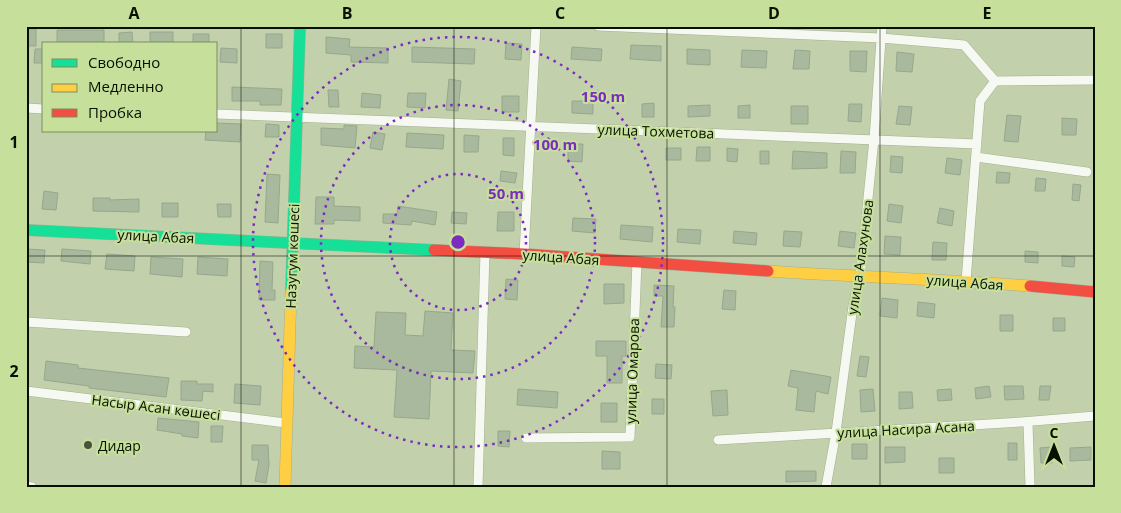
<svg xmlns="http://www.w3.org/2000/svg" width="1121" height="513" font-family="'Open Sans',sans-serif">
	<rect width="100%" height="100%" fill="#c2d1ab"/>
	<!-- building -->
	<path fill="#a8b99e" stroke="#96a78c" d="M26,29H36V46H26Z
		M81,30H104V44H57V30Z
		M132,32L133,44H119V33Z
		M150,32H173V44H150Z
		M193,34H209V44H193Z
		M266,34H282V48H266Z
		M326,37L350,39L349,47L388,48V63L351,62V55L326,53Z
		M506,43L522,44L521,60L505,59Z
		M631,45L661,46V61L630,59Z
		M412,47L475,49L474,64L412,62Z
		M572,47L602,49L601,61L571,59Z
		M221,48L237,49V63L220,62Z
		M35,49H44V63H34Z
		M687,49L710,50V65L687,64Z
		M742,50L767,51L766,68L741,67Z
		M795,50L810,51L809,69H793Z
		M850,51H867L866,72L850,71Z
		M897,52L914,54L912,72L896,71Z
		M449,79L461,81L458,111L446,110Z
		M232,87L282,89L281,105H260V101H232Z
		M328,90H338L339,107H329Z
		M362,93L381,95L380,108L361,107Z
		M408,93H426L425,108L407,107Z
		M502,96H519V112H502Z
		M572,101H593V114L572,113Z
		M654,103V117H642V104Z
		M849,104H862L861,122L848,121Z
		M710,105V116L688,117V106Z
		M750,105V118H738V106Z
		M791,106H808V124H791Z
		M899,106L912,107L910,125L896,124Z
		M1007,115L1021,116L1018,142L1004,141Z
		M1062,118L1077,119L1076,135H1062Z
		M216,123L241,124L240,142L205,140L206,131H216Z
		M266,124L279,125V137H265Z
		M344,125L357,126L355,148L321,145V128L344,129Z
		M373,132L385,134L382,150L370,148Z
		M407,133L444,135L443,149L406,147Z
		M464,135L479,136L478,152H464Z
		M503,138H514V156L503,155Z
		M568,144H583L582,162L568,161Z
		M697,147H710V161H696Z
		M666,148H681V160H666Z
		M727,148L738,149L737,162L727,161Z
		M760,151H769V164H760Z
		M793,151L827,153V168L792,169Z
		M841,151L856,152L855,173H840Z
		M891,156L903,157L902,173L890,172Z
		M947,158L962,160L960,175L945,173Z
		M501,171L517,173L515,183L500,181Z
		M997,172L1010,173L1009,183H996Z
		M267,174L280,175L278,223L265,222Z
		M1036,178L1046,179L1045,191H1035Z
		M1073,184L1081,185L1079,201L1072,200Z
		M44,191L58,193L56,210L42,209Z
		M316,197H334V206L360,207V221L334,220V224H315Z
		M93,198H110V200L139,199V212L93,211Z
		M162,203H178V217H162Z
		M217,204H231V217H218Z
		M889,204L903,206L901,223L887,221Z
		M398,206L437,212L435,225L412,221L411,225L383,223V214H397Z
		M940,208L954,211L952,226L937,223Z
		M452,212L467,213L466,224L451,223Z
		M498,212H514V231H497Z
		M573,218L596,219L595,233L572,231Z
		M621,225L653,227L652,242L620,239Z
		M678,229L701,230L700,244L677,242Z
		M734,231L757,233L756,245L733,243Z
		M784,231L802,232L800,247L783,246Z
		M840,231L856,233L854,248L838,246Z
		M885,236L901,237L900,255L884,254Z
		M933,242L947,243L946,260H932Z
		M26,249L45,250L44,263L26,262Z
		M62,249L91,251L90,264L61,261Z
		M1025,251L1038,252V263L1025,262Z
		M107,254L135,256L134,271L105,269Z
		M1062,256L1075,257L1074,267L1062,266Z
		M151,257L183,259L182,277L150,274Z
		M198,257L228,259L227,276L197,274Z
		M260,261L273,262L272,290H275V300H259Z
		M506,279L518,280L517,300L505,299Z
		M604,284H624V303L604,304Z
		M654,285L674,286L673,307H675L674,327H661L663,296H654Z
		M724,290L736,291L735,310L722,309Z
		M882,298L898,300L897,318L880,316Z
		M918,302L935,304L934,318L917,316Z
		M425,311L453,313L451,350L475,351L473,373L431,371L429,419L394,417L397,370L354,368L355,346L374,347L376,312L406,313L405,335L423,336Z
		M1000,315H1013V331H1000Z
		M1053,318H1065V331H1053Z
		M596,341H626V356H622V383H607V356H596Z
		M860,356L869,357L866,377L857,376Z
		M46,361L78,365V368L169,378L166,397L89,388V386L44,380Z
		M656,364L672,365L671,379L655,378Z
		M791,370L831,377L828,394L816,391L814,412L796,410L798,388L788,386Z
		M181,381H197V384H213V392L203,391L202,401L181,400Z
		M235,384L261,386L260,405L234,403Z
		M989,386L991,397L976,399L975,388Z
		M1004,386H1023L1024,399L1005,400Z
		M1040,386H1051L1049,400H1039Z
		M518,389L558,392L557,408L517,405Z
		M873,389L875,411L861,412L860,390Z
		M951,389L952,400L938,401L937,390Z
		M727,390L728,415L713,416L711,391Z
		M899,392H912L913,408L899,409Z
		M652,399H664V414H652Z
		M601,403H617V422H601Z
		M158,418L199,422L198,438L182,436V434L157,430Z
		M211,426H223L222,442H211Z
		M498,431H510L509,447L498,446Z
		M1008,443H1017V460H1008Z
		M852,444H867V459H852Z
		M252,445H268L269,465L266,483L255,481L259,460H252Z
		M885,447H905V462L885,463Z
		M1051,447L1052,463H1041L1040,448Z
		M1091,447V460L1070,461V448Z
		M602,451L620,452V469H602Z
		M939,458H954V473H939Z
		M786,471H816V481L786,482Z"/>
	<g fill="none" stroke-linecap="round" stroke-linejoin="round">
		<!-- street casing -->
		<g stroke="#a3af91" stroke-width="10">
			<path id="street" d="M598,26L881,38L964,45L995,81L1095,80
				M26,108L44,109
				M216,114L977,144
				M976,157L1087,172
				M524,254L536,26
				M966,281L980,101L995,81
				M26,322L186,332
				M26,391L286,423
				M1028,422L1030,487
				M526,438L630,437L637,262
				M718,440L1021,422L1095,416
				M26,486L32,487
				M478,487L485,252
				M826,487L836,432L853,306L860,277L874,139L882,26"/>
		</g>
		<!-- fast casing -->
		<g stroke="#a3af91" stroke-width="12">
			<path id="fast" d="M26,230L434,250
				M291,292L300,26"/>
		</g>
		<!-- slow casing -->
		<g stroke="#a3af91" stroke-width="12">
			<path id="slow" d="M768,271C855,277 943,279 1030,286
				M285,487L291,292"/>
		</g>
		<!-- jam casing -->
		<g stroke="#a3af91" stroke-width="12">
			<path id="jam" d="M434,250L524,254L768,271
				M1030,286L1095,292"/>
		</g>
		<!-- street -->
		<use href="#street" stroke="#f6f8f2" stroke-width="9"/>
		<!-- fast -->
		<use href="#fast" stroke="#16e098" stroke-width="11"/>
		<!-- slow -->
		<use href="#slow" stroke="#ffcf43" stroke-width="11"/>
		<!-- jam -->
		<use href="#jam" stroke="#f24e42" stroke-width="11"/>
	</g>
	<!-- grid -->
	<path fill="none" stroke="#081000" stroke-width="1" stroke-opacity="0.55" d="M241,26V487M454,26V487M667,26V487M880,26V487M26,256H1095"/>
	<!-- distance rings -->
	<g fill="none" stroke="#7b2cbf" stroke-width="2.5" stroke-dasharray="2.5 5">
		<circle cx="458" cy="242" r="68"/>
		<circle cx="458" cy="242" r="137"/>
		<circle cx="458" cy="242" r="205"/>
	</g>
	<!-- markers -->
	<circle fill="#49543c" stroke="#c6e09c" stroke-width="2" cx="88" cy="445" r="5"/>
	<g text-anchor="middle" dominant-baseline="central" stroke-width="4" stroke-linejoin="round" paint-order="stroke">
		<!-- street labels -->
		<g font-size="14" fill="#081000" stroke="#c6e09c">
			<text transform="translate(656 131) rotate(2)">улица Тохметова</text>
			<text transform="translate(156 236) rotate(3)">улица Абая</text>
			<text transform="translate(292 256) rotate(-88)">Назугум көшесі</text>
			<text transform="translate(561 257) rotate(4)">улица Абая</text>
			<text transform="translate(860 257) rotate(-82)">улица Алахунова</text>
			<text transform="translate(965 282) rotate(4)">улица Абая</text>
			<text transform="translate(632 371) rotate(-88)">улица Омарова</text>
			<text transform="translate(156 407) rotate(7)">Насыр Асан көшесі</text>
			<text transform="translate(906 429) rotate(-3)">улица Насира Асана</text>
		</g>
		<!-- poi labels -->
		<g font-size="14" fill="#081000" stroke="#c6e09c" text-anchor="start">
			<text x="98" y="445">Дидар</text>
		</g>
	</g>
	<circle cx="458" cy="242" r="8" fill="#7b2cbf" stroke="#c6e09c" stroke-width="2.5"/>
	<g font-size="15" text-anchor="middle" font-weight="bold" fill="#7b2cbf" stroke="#c6e09c" stroke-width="4" stroke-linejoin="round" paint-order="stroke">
		<text x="603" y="102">150 m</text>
		<text x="555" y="150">100 m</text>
		<text x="506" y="199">50 m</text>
	</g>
	<!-- border -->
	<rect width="1121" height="513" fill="none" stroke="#c6e09c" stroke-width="55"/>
	<!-- legend -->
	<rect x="42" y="42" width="175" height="90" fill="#c6e09c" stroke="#7a8d5e"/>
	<rect x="52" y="59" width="25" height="8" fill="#16e098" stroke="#7a8d5e"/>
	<text x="88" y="68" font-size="15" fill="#081000">Свободно</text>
	<rect x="52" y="84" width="25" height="8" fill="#ffcf43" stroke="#7a8d5e"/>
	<text x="88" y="92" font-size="15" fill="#081000">Медленно</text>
	<rect x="52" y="109" width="25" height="8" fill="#f24e42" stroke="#7a8d5e"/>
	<text x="88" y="118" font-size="15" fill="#081000">Пробка</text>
	<!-- north arrow -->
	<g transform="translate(1054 446)" stroke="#c6e09c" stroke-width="4" paint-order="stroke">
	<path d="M0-4L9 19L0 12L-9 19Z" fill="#081000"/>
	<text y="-8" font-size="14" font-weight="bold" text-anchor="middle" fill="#081000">С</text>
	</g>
	<rect x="28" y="28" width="1066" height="458" fill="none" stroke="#081000" stroke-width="2"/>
	<g font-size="16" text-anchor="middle" font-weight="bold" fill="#081000">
		<text x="134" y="19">A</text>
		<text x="347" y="19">B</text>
		<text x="560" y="19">C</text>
		<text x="774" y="19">D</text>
		<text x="987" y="19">E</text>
		<text x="14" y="148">1</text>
		<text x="14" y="377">2</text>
	</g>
</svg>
